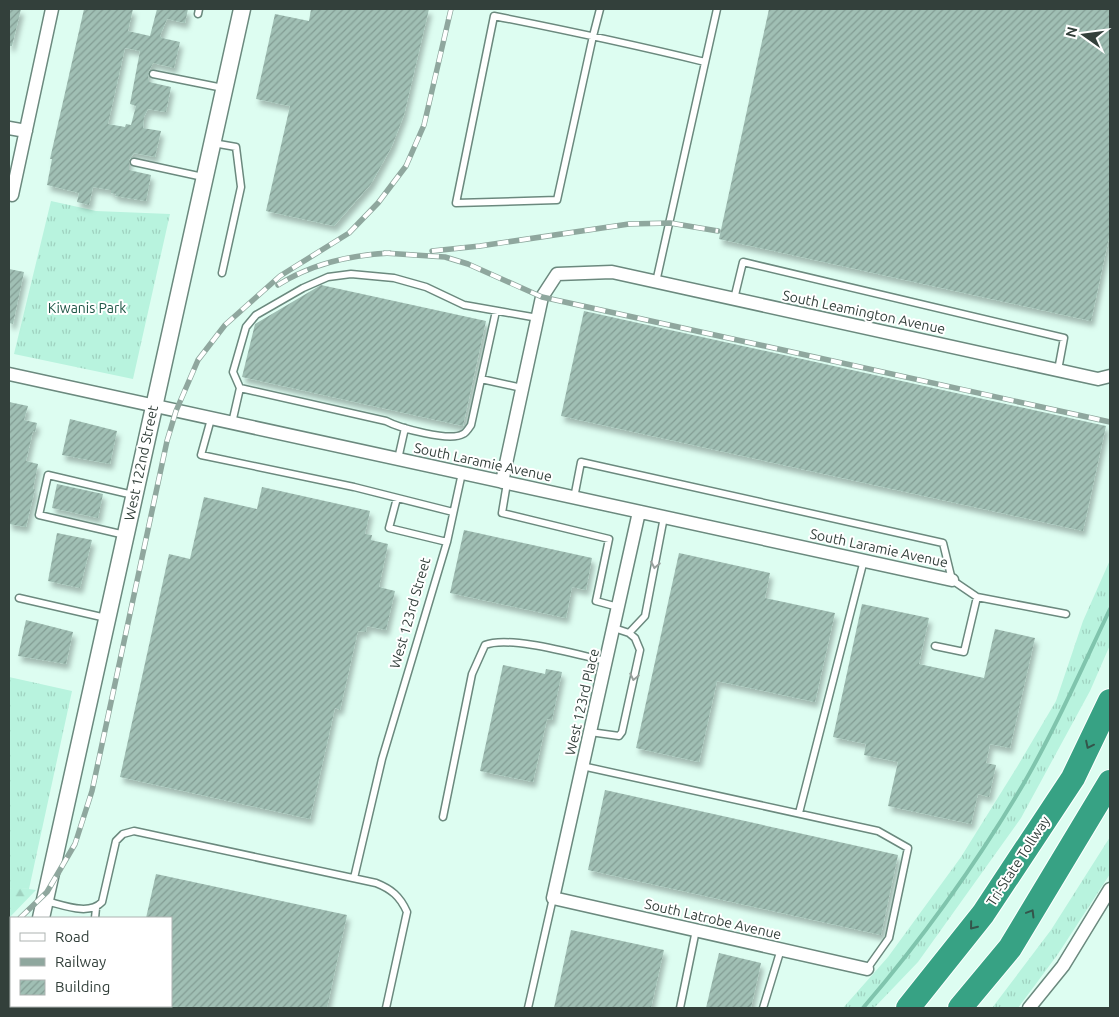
<svg xmlns="http://www.w3.org/2000/svg" width="1119" height="1017" font-family="Ubuntu,sans-serif">
	<defs>
		<pattern id="grass-tufts" width="24" height="20" patternUnits="userSpaceOnUse" patternTransform="scale(1.25)"><rect width="24" height="20" fill="#b8f3de"/><path d="M3 7l-1-3M5 7V3M7 7l1-3M15 17l-1-3M17 17v-4M19 17l1-3" fill="none" stroke="#9fd1bf"/></pattern>
		<pattern id="forest-firs" width="22" height="20" patternUnits="userSpaceOnUse" patternTransform="scale(1.25)"><rect width="22" height="20" fill="#b8f3de"/><path d="M5 1l3.5 6h-7zM16 11l3.5 6h-7z" fill="#9fd1bf"/></pattern>
		<pattern id="building-hatch" width="6" height="6" patternUnits="userSpaceOnUse" patternTransform="scale(1.25)"><rect width="6" height="6" fill="#a0bfb4"/><path d="M-1 1l2-2M0 6l6-6M5 7l2-2" fill="none" stroke="#839d94"/></pattern>
		<filter id="shadow"><feDropShadow dx="3" dy="5.5" stdDeviation="2.5" flood-color="#0004"/></filter>
	</defs>
	<rect width="100%" height="100%" fill="#ddfdf1"/>
	<!-- grass -->
	<path fill="url(#grass-tufts)" d="M51,201L96,211L170,214L133,379L14,354Z
		M1110,560V645L1090,691L1021,818L918,962L874,1008H843L888,957L961,857L1017,767L1056,701L1083,621Z
		M9,677L72,691L29,889L14,888L9,889Z
		M1110,837V874L1058,954L1018,1008H992L1051,930Z"/>
	<!-- forest -->
	<path fill="url(#forest-firs)" d="M14,887L36,890L9,918V889Z
		M11,937V974L9,985V939Z"/>
	<g fill="none" stroke-linecap="round" stroke-linejoin="round">
		<!-- stream -->
		<path stroke="#80c4ad" stroke-width="4" d="M863,1008C923,938 977,863 1024,783C1056,727 1082,668 1110,609"/>
	</g>
	<!-- building -->
	<path fill="url(#building-hatch)" fill-rule="evenodd" filter="url(#shadow)" d="M9,9H21L12,46H9Z
		M84,9H133L128,31L150,36L157,9H188L185,23L167,19L160,36L162,38L180,42L174,68L153,63L148,73L149,82L171,87L166,112L148,109L144,117L143,128L161,131L155,157L134,153L129,160V170L151,175L146,201L115,196L116,194L111,193V190L93,187L89,205L77,202L79,193L47,185L52,159H50ZM125,48L140,51L130,104L136,106L131,125L126,124L125,127L108,124Z
		M311,9H429L404,115L392,146L371,184L334,226L266,211L290,106L256,99L275,14L309,21Z
		M769,9H1110V233L1091,321L719,239Z
		M9,269L24,272L13,324L9,323Z
		M321,285L486,321L463,426L242,377L255,324Z
		M584,311L1106,426L1083,531L561,416Z
		M9,402L28,406L24,420L37,423L35,432L33,431L26,461L38,464L33,489H35L26,527L9,524Z
		M70,419L117,431L110,464L62,455Z
		M57,484L103,494L98,518L52,508Z
		M262,487L370,511L365,534L372,535L371,540L388,544L379,587L395,591L386,630L367,626L366,632L358,631L340,710L335,708L310,819L120,777L169,554L190,559L204,497L257,509Z
		M464,530L592,558L586,590L572,587L566,618L450,593Z
		M57,533L92,540L80,588L48,581Z
		M679,553L770,573L765,598L835,613L815,702L717,681L699,762L636,748Z
		M862,604L929,618L919,664L984,678L995,629L1035,638L1010,748L990,744L986,763L996,765L989,797L978,794L971,824L888,806L898,762L864,755L866,744L833,737Z
		M26,620L73,632L66,664L18,656Z
		M503,665L545,674L546,669L562,672L552,720L547,719L533,782L480,771Z
		M605,790L898,855L881,935L588,870Z
		M156,874L347,915L327,1008H171V918H146Z
		M571,930L664,950L651,1008H554Z
		M719,953L761,963L751,1008H706Z"/>
	<g fill="none" stroke-linecap="round" stroke-linejoin="round">
		<!-- service casing -->
		<g stroke="#6b897e" stroke-width="9">
			<path id="service" d="M600,9L593,36L557,200L456,203L494,16C565,30 635,45 705,62
				M198,14L199,9
				M153,74L223,88
				M213,143L236,147L241,187L222,273
				M134,162L203,177
				M656,282L717,9
				M734,299L743,262L1064,338L1058,370
				M481,379L522,388
				M240,388L386,421C399,428 450,442 463,434C466,433 469,428 471,425L496,311
				M211,419L201,455L354,487L453,512
				M232,423L240,388L233,372L246,327L256,315L303,288L328,277L351,274L394,278L426,287L464,305L538,318
				M398,459L405,428
				M507,483L502,513L609,539L596,601L618,607
				M397,498L389,528L447,542
				M574,498L581,462L943,543L952,580L977,597L1066,614
				M125,535L39,515L48,475L133,495
				M19,598L106,618
				M614,628L629,633L645,616L664,517
				M935,646L964,652L977,597
				M590,732L619,736L622,732L640,650L635,638L629,633
				M582,766L878,831L908,848L889,938L867,969
				M799,813L864,560
				M443,817L472,674L485,645C510,635 578,655 606,661
				M354,878L382,759L447,542L462,473
				M46,901C63,905 89,916 102,902L116,841L123,834L134,831L376,883C391,889 400,896 407,912L386,1008
				M95,918L96,908
				M77,1008V1006
				M528,1008L553,898
				M680,1008L696,930
				M763,1008L781,949"/>
		</g>
		<!-- minor casing -->
		<g stroke="#6b897e" stroke-width="15">
			<path id="minor" d="M9,128L26,131
				M12,195L52,9
				M9,374L952,580
				M502,482L542,297L557,274L612,272L1098,379L1110,376
				M639,512L553,898L867,969
				M1029,1008L1063,966L1110,889"/>
		</g>
		<!-- tertiary casing -->
		<g stroke="#6b897e" stroke-width="19">
			<path id="tertiary" d="M41,918L242,9
				M21,1008L22,1006"/>
		</g>
		<!-- motorway casing -->
		<g stroke="#fff" stroke-width="26">
			<path id="motorway" d="M908,1008L983,914L1073,778L1110,701
				M960,1008L1010,948L1110,782"/>
		</g>
		<!-- service -->
		<use href="#service" stroke="#fff" stroke-width="6"/>
		<!-- minor -->
		<use href="#minor" stroke="#fff" stroke-width="12"/>
		<!-- tertiary -->
		<use href="#tertiary" stroke="#fff" stroke-width="16"/>
		<!-- motorway -->
		<use href="#motorway" stroke="#37a284" stroke-width="24"/>
		<!-- rail casing -->
		<g stroke="#8fa79e" stroke-width="5.5">
			<path id="rail" d="M432,251L480,246L629,224L670,223L718,231
				M384,253L445,257L468,264L542,297L1110,422
				M278,285C311,264 351,255 390,253
				M20,918L47,892L75,844L92,791L167,441L176,411L198,360L225,325L280,276L349,233L378,203L406,166L424,125L451,9
				M9,927L11,925"/>
		</g>
		<!-- rail -->
		<use href="#rail" stroke="#fff" stroke-width="4" stroke-dasharray="11" stroke-linecap="butt"/>
	</g>
	<!-- one-way arrows -->
	<defs><path id="oneway-chevron" d="M-2-3.5L2.5 0L-2 3.5" fill="none" stroke-width="1.6" stroke-linecap="round" stroke-linejoin="round" transform="scale(1.25)"/></defs>
	<g stroke="#99a09d">
		<use href="#oneway-chevron" transform="translate(655 565) rotate(101)"/>
		<use href="#oneway-chevron" transform="translate(634 677) rotate(102)"/>
	</g>
	<g stroke="#34544a">
		<use href="#oneway-chevron" transform="translate(1089 745) rotate(116)"/>
		<use href="#oneway-chevron" transform="translate(1031 913) rotate(-59)"/>
		<use href="#oneway-chevron" transform="translate(973 926) rotate(129)"/>
	</g>
	<g text-anchor="middle" dominant-baseline="central" stroke-width="4" stroke-linejoin="round" paint-order="stroke">
		<!-- park labels -->
		<g font-size="14" fill="#1e5545" stroke="#fff">
			<text x="87" y="308">Kiwanis Park</text>
		</g>
		<!-- street labels -->
		<g font-size="14" fill="#33403b" stroke="#fff">
			<text transform="translate(864 312) rotate(12)">South Leamington Avenue</text>
			<text transform="translate(483 462) rotate(12)">South Laramie Avenue</text>
			<text transform="translate(141 463) rotate(-78)">West 122nd Street</text>
			<text transform="translate(879 548) rotate(12)">South Laramie Avenue</text>
			<text transform="translate(410 613) rotate(-74)">West 123rd Street</text>
			<text transform="translate(582 702) rotate(-77)">West 123rd Place</text>
			<text transform="translate(1018 861) rotate(-57)">Tri-State Tollway</text>
			<text transform="translate(713 919) rotate(13)">South Latrobe Avenue</text>
		</g>
	</g>
	<!-- border -->
	<rect width="1119" height="1017" fill="none" stroke="#33403b" stroke-width="20"/>
	<!-- legend -->
	<rect x="10" y="917" width="162" height="90" fill="#ffffff" stroke="#adb3b1"/>
	<rect x="20" y="933" width="25" height="8" fill="#ffffff" stroke="#adb3b1"/>
	<text x="55" y="942" font-size="15" fill="#33403b">Road</text>
	<rect x="20" y="958" width="25" height="8" fill="#8fa79e" stroke="#adb3b1"/>
	<text x="55" y="967" font-size="15" fill="#33403b">Railway</text>
	<rect x="20" y="980" width="25" height="15" fill="url(#building-hatch)" stroke="#adb3b1"/>
	<text x="55" y="992" font-size="15" fill="#33403b">Building</text>
	<!-- north arrow -->
	<g transform="translate(1084 35) rotate(284)" stroke="#ffffff" stroke-width="4" paint-order="stroke">
	<path d="M0-4L9 19L0 12L-9 19Z" fill="#33403b"/>
	<text y="-8" font-size="14" font-weight="bold" text-anchor="middle" fill="#33403b">N</text>
	</g>
</svg>
